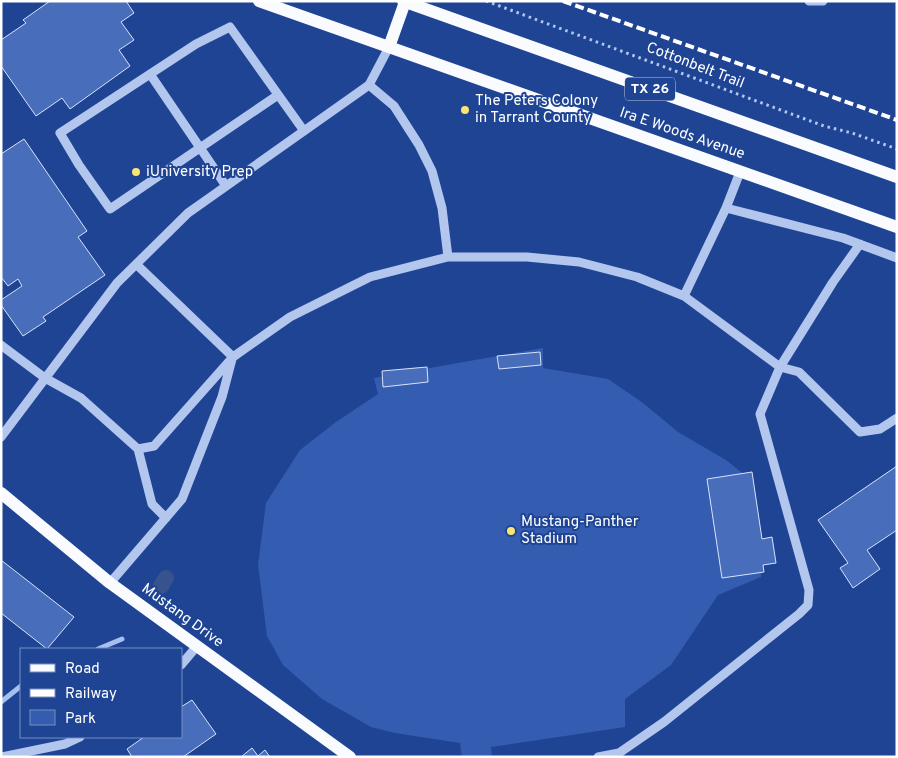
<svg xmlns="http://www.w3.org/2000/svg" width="898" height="758" font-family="Overpass,sans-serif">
	<rect width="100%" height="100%" fill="#1f4494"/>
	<!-- green -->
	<path fill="#345db1" d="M543,348V368L608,379L643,403L678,432L726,460L751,480L762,558L761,577L718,595L671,665L625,699V727L491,747L492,757H462L460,743L395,733L371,727L322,699L283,665L267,636L258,565L266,503L300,450L336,422L378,394L374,378Z"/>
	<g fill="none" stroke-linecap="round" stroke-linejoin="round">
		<!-- stream -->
		<path stroke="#a5bfef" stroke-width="5" d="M98,649L122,639
			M1,702L21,686"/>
		<!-- canal -->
		<path stroke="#37528c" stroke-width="16" d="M161,586L166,578"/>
	</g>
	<!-- building -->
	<path fill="#486dba" stroke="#d8e3fa" d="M50,1H126L134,13L121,22L134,40L119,50L130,66L70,109L62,98L36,116L1,66V40L26,23L23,20Z
		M24,139L87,231L78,237L105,275L43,317L46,321L23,336L1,305V300L22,286L18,279L8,286L1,277V154Z
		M540,352L541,365L499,369L497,356Z
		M427,367L428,382L383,387L382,371Z
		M897,466V530L867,550L880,569L853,588L840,568L848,563L818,520Z
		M752,472L762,539L772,537L776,563L763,565L764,572L722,578L707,479Z
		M1,560L74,617L47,649L1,613Z
		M192,700L216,734L183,757H132L127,749L144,737H181V707Z
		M252,748L258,756L265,750L270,757H241Z"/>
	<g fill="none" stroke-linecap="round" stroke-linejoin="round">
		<!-- path -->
		<path stroke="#b2c6ee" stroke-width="3" stroke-dasharray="2.5 4" stroke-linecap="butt" d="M486,1L824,126L852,133L897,149"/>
		<!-- minor -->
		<path stroke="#b2c6ee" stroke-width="9" d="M809,1H823
			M150,74L226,186
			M369,85L394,106L419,145L432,171L442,208L448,257
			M278,95L110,209L79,165L60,133L196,44L230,27L304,131
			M740,172L726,208L843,238L897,258
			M136,264L233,357
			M684,296L726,208
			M1,345L45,378L81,398L138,449L152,504L166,518
			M1,437L117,283L188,213L369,85L389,47
			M138,449L154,446L233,357L290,317L370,277L448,257H527L579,262L637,277L684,296L780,367L799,372L860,432L880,429L897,418
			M110,583L182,499L222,397L232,359
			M181,665L197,646
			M2,757L65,744L80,737
			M598,757L619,753L664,722L799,614L808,605L809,590L760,414L780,367L833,282L860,244"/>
		<!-- major -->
		<path stroke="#f9fbff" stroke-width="12" d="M259,1L897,227
			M403,1L897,177
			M389,47L405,2
			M1,493L110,583L350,757"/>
		<!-- rail -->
		<path stroke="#fff" stroke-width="4" stroke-dasharray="9 4" stroke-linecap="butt" d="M563,1L897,120"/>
	</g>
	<!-- markers -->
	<g fill="#fce472" stroke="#1f4494" stroke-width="2">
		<circle cx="465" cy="110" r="5"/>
		<circle cx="136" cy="172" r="5"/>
		<circle cx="511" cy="531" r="5"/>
	</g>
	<g text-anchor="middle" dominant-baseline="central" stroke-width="4" stroke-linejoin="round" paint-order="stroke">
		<!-- shield labels -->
		<rect fill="#1f4494" stroke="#bcc7df" stroke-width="1" x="625" y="77.5" width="50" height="23" rx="4"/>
		<g font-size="14" font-weight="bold" fill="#fff">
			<text x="650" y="89">TX 26</text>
		</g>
		<!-- street labels -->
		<g font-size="15" fill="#fff" stroke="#1f4494">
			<text transform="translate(695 66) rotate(21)">Cottonbelt Trail</text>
			<text transform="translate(682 134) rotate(19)">Ira E Woods Avenue</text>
			<text transform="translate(182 616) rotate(36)">Mustang Drive</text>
		</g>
		<!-- poi labels -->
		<g font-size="15" fill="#fff" stroke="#1f4494" text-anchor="start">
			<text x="475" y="101">The Peters Colony<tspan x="475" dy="17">in Tarrant County</tspan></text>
			<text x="146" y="172">iUniversity Prep</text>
			<text x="521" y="522">Mustang-Panther<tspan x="521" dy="17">Stadium</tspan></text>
		</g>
	</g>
	<!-- border -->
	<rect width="898" height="758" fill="none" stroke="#ffffff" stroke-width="5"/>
	<!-- legend -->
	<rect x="20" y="648" width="162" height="90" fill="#1f4494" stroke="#798fbf"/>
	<rect x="30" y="664" width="25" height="8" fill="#f9fbff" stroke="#798fbf"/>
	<text x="65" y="673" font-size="15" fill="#ffffff">Road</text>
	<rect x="30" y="689" width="25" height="8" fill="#ffffff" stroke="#798fbf"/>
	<text x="65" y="698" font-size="15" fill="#ffffff">Railway</text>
	<rect x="30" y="710" width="25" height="15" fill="#345db1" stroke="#798fbf"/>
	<text x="65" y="723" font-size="15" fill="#ffffff">Park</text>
</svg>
